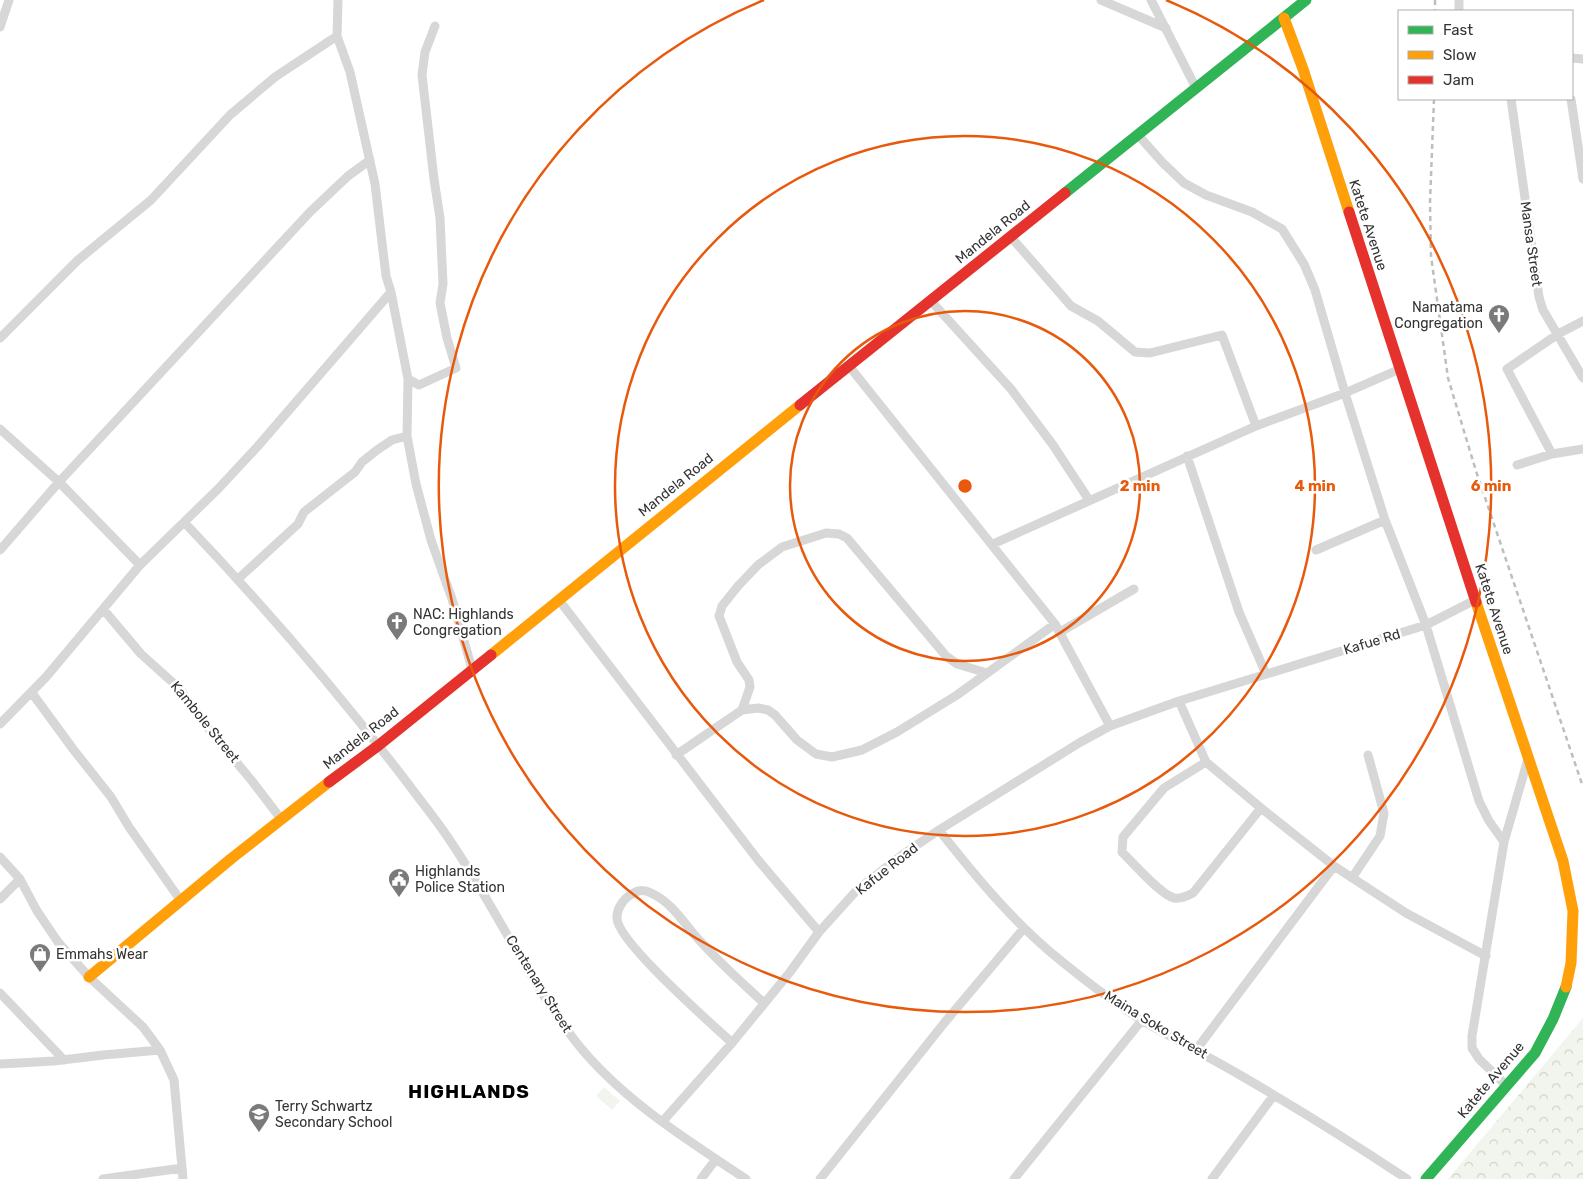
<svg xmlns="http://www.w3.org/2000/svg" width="1583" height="1179" font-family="Rubik,sans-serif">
	<defs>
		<pattern id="park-crowns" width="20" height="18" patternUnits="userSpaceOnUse" patternTransform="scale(1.25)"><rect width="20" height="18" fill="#f1f5ed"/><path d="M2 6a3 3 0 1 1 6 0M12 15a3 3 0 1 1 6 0" fill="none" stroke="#cfd2cc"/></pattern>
	</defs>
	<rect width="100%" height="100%" fill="#fff"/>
	<!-- park -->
	<path fill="url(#park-crowns)" d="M1583,1018V1179H1448Z"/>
	<!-- garden -->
	<path fill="#f1f5ed" d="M604,1087L620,1101L612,1110L596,1096Z"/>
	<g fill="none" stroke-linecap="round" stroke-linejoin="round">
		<!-- street -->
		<path stroke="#d7d7d7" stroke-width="9" d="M338,0L337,36L350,72L375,184L386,276L391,292L408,379L407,436L416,484L431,540L452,599L472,669
			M1101,0L1166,28
			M1151,0L1196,88
			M1459,11V0
			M0,27L9,0
			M1572,58L1583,59
			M1511,99L1539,297L1543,310L1583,378
			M1571,99L1583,179
			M1138,135L1162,162L1184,183L1206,195L1252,212L1282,229L1304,264L1315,290L1345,393L1400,369
			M1011,237L1071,306L1098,321L1135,352L1150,353L1222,335L1256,426
			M931,301L1011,389L1053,445L1089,500
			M0,338L78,260L151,200L230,115L275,77L337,36
			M849,366L1055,624L1110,726
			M408,379L419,385L456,368L447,338L440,303L443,284L440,218L434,179L422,75L425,52L435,26
			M0,429L59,482L140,565
			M1552,454L1507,369L1558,334L1583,321
			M1187,456L1239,612L1266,674
			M1517,465L1552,454L1583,449
			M184,522C264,606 339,693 409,785C423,804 438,822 451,842C495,907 528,980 576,1042C621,1099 686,1139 746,1179
			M993,544L1256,426L1345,393L1385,520L1426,625L1479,801L1489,821L1504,842
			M0,550L59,482L310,212L348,176L370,160
			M1316,550L1385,520
			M238,579L298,524L304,512L355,472L362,462L377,450L392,440L407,436
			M559,600L758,860L819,932
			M103,609L141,654L180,689L208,728L252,781L281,819
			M1060,632L1134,589
			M32,693L73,749L111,797L129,827L181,901
			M1179,701L1206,762L1261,808L1334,866L1406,913L1486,956
			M742,710L758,708L768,710L775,715L797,740L816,754L832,757L862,750L897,732L957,695L1055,624
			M0,724L46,677L140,565L218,489L258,446L391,292
			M676,755L742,710L750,687L749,680L737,662L719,616L722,606L738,586L758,565L782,547L826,533L839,534L847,538L946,656L957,664L987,673
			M1206,762L1164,788L1123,837L1122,852C1133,863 1161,895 1174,898C1182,899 1187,896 1193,893L1261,808
			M939,830C976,877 1014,923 1060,960C1087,982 1114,1003 1143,1021C1173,1038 1203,1054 1233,1071C1292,1105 1350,1141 1407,1179
			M0,857L20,879L37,911L58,942L89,977L143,1027L160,1050L174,1080L183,1179
			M1352,878L1380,836L1384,813L1368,755
			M0,899L20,879
			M0,993L64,1060
			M732,1043C711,1023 619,943 617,919C616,909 624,898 632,894C639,889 647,890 653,894C674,904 686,927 701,942C721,964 742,983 764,1003
			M1196,1050L1334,866
			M0,1064L54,1061L103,1055L160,1050
			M1507,1086L1479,1059L1472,1048V1036L1504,842L1528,759
			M663,1121L732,1043L790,972L819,932L857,890L902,855L939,830L1079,743L1110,726L1179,701L1426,625L1475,600
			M103,1179L182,1168
			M701,1179L716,1159
			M820,1179L945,1022L1024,928
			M1014,1179L1142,1020
			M1212,1179L1274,1095"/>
		<!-- fast -->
		<path stroke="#30b455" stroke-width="11" d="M1065,193L1306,0
			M1426,1179L1535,1053L1553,1019L1566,987"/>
		<!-- slow -->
		<path stroke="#ff9f0a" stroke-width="11" d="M1284,18L1303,69L1349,212
			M1476,602L1563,861L1573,911L1571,963L1566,987
			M491,655L800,405
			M89,977L232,858L329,782"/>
		<!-- jam -->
		<path stroke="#e5322d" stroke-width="11" d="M1349,212L1476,602
			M800,405L1065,193
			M329,782L379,745L491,655"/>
		<!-- rail -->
		<path stroke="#bebebe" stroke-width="2.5" stroke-dasharray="5 4" stroke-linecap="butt" d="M1435,0V11
			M1434,99L1430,202L1431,256L1448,378L1476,471L1583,787"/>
	</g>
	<!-- distance rings -->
	<g fill="none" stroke="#e8590c" stroke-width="2.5">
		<circle cx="965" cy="486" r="175"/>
		<circle cx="965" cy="486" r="350"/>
		<path d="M1166 0A526 526 0 1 1 764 0"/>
	</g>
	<!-- icons -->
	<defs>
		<g id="church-pin" transform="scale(1.125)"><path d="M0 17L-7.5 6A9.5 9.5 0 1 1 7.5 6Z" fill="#7a7a7a" stroke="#fff"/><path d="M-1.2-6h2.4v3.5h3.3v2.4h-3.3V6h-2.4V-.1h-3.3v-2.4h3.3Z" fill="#fff"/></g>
		<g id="civic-pin" transform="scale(1.125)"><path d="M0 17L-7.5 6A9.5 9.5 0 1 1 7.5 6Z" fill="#7a7a7a" stroke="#fff"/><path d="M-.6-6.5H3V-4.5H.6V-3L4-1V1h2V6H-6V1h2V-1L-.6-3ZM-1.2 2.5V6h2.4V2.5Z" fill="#fff"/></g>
		<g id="shop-pin" transform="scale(1.125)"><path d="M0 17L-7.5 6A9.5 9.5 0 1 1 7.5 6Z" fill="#7a7a7a" stroke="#fff"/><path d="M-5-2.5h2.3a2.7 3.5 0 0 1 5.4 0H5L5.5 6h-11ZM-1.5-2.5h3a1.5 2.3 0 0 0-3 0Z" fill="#fff"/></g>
		<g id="school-pin" transform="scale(1.125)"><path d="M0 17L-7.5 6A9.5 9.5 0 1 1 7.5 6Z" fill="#7a7a7a" stroke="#fff"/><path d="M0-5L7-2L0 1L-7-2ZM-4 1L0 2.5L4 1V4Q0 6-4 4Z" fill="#fff"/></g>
	</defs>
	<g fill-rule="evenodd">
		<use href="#church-pin" x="1499" y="315"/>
		<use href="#church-pin" x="397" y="622"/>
		<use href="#civic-pin" x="399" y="879"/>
		<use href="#shop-pin" x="40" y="954"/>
		<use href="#school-pin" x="259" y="1114"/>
	</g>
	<g text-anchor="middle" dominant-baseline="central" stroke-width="5" stroke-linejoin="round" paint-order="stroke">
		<!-- street labels -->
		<g font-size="14" fill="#333" stroke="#fff">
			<text transform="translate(1368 225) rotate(72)">Katete Avenue</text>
			<text transform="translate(993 232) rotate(-39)">Mandela Road</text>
			<text transform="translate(1531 244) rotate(82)">Mansa Street</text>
			<text transform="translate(676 485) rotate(-39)">Mandela Road</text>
			<text transform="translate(1494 609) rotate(72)">Katete Avenue</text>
			<text transform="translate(1372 642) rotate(-17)">Kafue Rd</text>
			<text transform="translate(205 722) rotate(51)">Kambole Street</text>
			<text transform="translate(361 738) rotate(-38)">Mandela Road</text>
			<text transform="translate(887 869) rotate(-38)">Kafue Road</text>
			<text transform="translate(539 984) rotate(58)">Centenary Street</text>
			<text transform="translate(1156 1025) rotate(31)">Maina Soko Street</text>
			<text transform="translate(1491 1080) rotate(-50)">Katete Avenue</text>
		</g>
		<!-- poi labels -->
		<g font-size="14" fill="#333" stroke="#fff" text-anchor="start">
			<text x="1483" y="307" text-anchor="end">Namatama<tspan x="1483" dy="16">Congregation</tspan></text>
			<text x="413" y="614">NAC: Highlands<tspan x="413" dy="16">Congregation</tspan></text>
			<text x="415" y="871">Highlands<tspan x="415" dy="16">Police Station</tspan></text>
			<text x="56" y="954">Emmahs Wear</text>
			<text x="275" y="1106">Terry Schwartz<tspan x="275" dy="16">Secondary School</tspan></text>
		</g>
		<!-- district labels -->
		<g font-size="19" font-weight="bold" letter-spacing="1" fill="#000" stroke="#fff">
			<text x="469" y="1091">HIGHLANDS</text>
		</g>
	</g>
	<circle cx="965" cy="486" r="8" fill="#e8590c" stroke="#fff" stroke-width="2.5"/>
	<g font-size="15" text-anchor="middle" font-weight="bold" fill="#e8590c" stroke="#fff" stroke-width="5" stroke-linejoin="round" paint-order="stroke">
		<text x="1140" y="491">2 min</text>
		<text x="1315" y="491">4 min</text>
		<text x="1491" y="491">6 min</text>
	</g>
	<!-- legend -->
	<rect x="1398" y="10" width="175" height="90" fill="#ffffff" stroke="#adadad"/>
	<rect x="1408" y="26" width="25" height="8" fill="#30b455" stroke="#adadad"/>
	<text x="1443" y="35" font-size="15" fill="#333333">Fast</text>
	<rect x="1408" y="51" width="25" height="8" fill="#ff9f0a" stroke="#adadad"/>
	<text x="1443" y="60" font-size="15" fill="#333333">Slow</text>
	<rect x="1408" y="76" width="25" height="8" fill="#e5322d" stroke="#adadad"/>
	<text x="1443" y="85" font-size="15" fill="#333333">Jam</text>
</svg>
